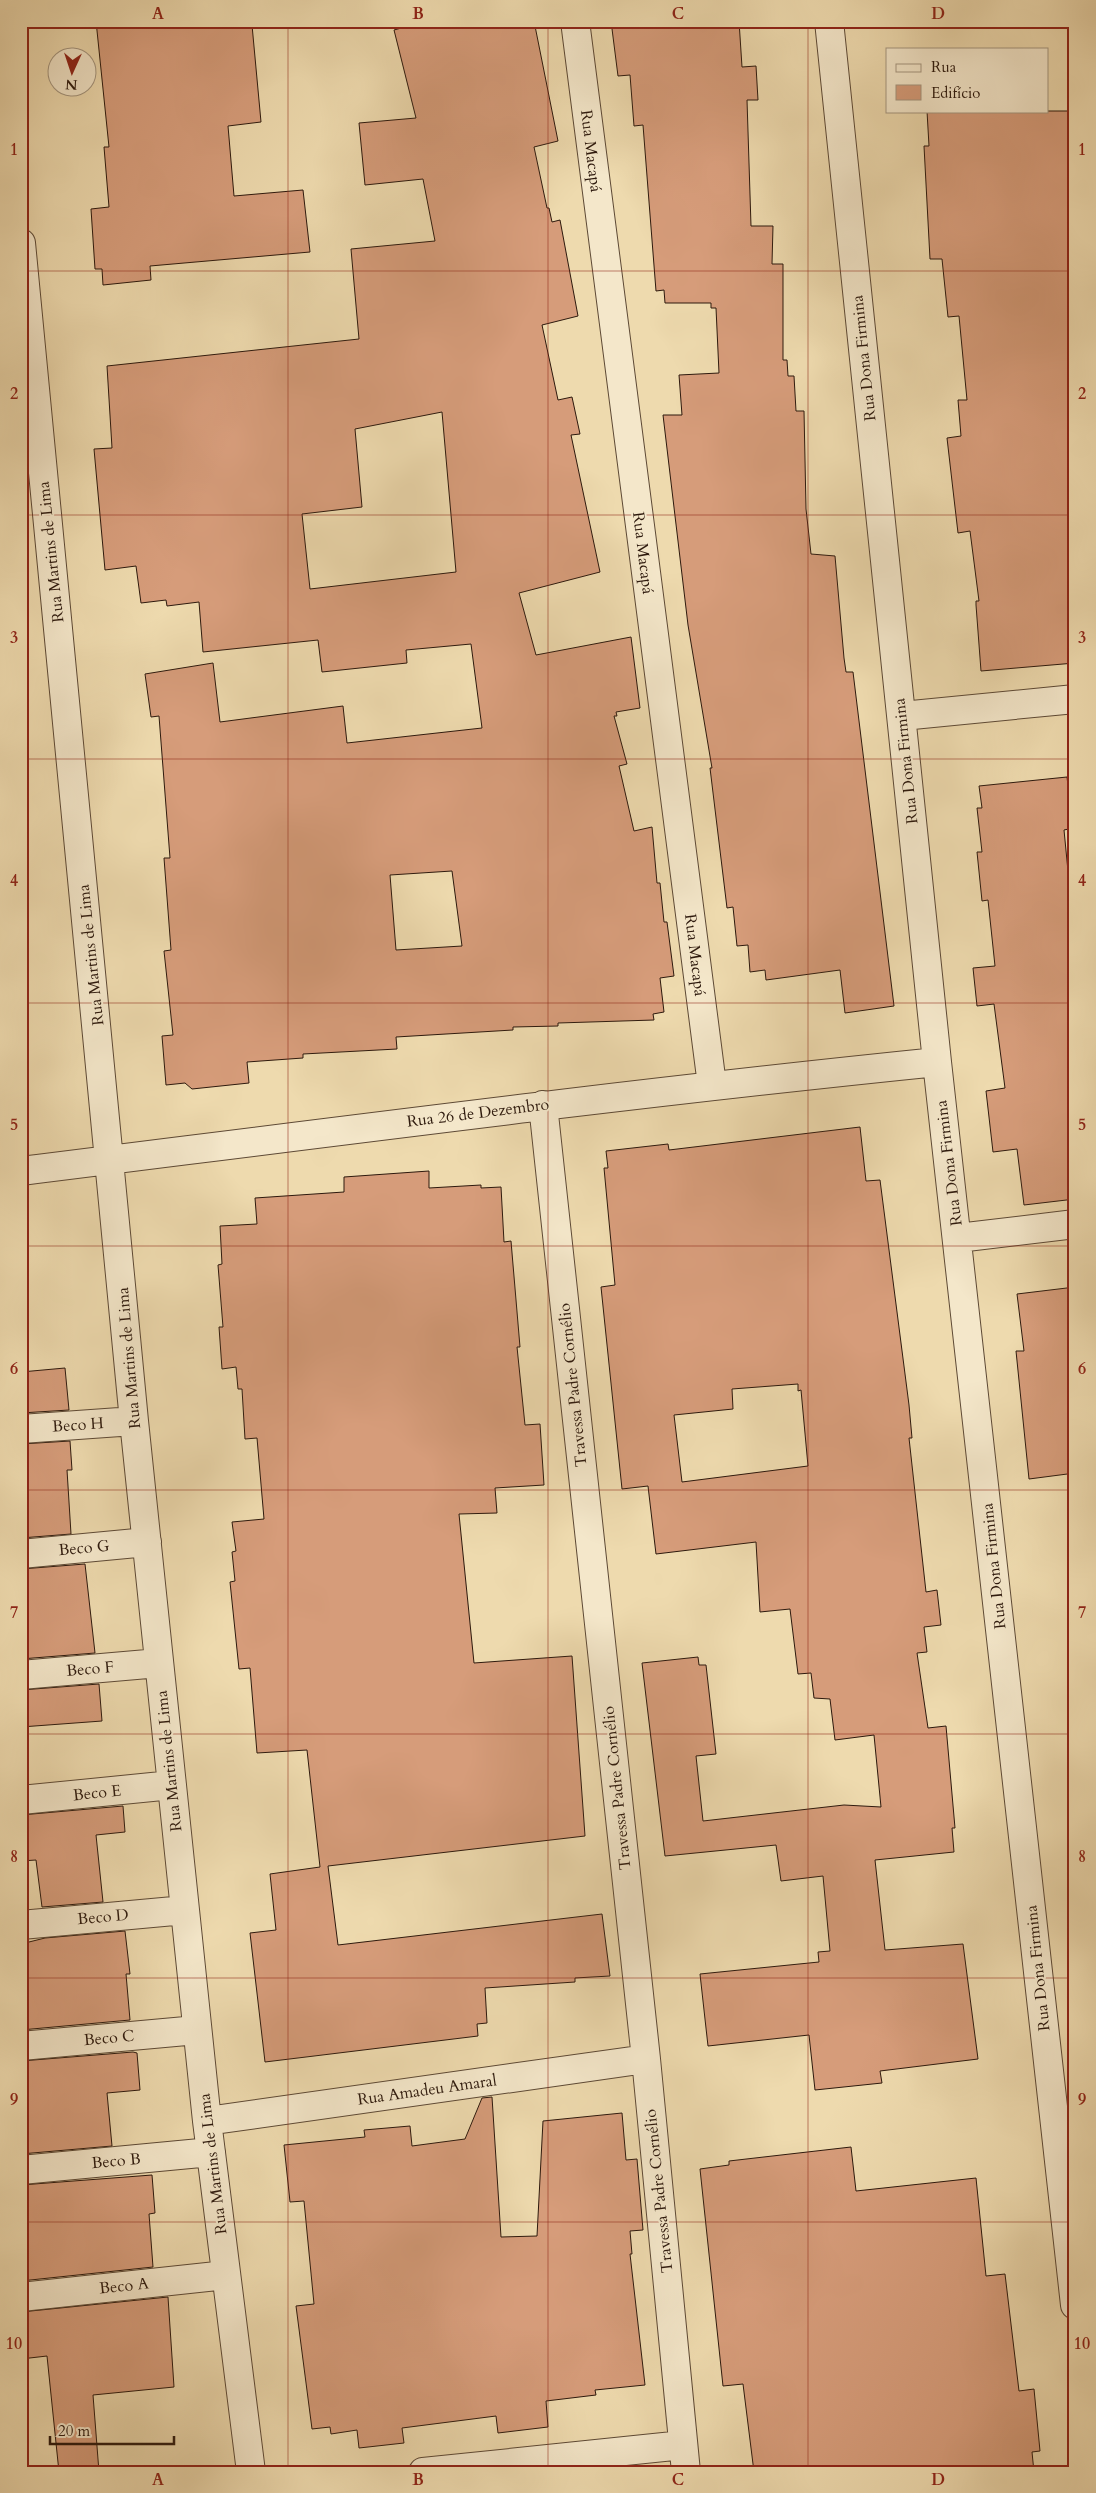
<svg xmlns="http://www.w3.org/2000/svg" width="1096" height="2493" font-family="Cardo,serif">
	<rect width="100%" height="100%" fill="#eedaae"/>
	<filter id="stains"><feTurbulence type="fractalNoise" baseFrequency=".004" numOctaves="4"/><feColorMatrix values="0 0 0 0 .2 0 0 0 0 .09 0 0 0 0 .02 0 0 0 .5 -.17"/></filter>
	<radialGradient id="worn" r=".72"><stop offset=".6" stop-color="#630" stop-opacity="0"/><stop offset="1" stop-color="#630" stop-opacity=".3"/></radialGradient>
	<!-- building -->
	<path fill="#d69c7a" stroke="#2d190d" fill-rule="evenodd" d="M96,21H235V26L252,25L261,122L228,126L234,196L303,190L310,252L150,266L151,280L103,285L102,269H95L91,209L109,207L104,147H109Z
		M427,21H534L558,141L534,147L547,208H549L552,222L560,220L578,316L542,325L558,400L572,397L580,434L571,435L600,572L519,593L536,655L631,637L640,708L616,712L617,716H614L627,764L619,766L634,831L652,827L657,883H660L664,922H667L674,976L660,978L664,1012L653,1014L654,1020L558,1023V1026L513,1027V1030L396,1037L397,1049L303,1054V1058L247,1062L249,1083L192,1089L185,1083L166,1085L162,1036L173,1035L164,951L171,950L164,858H170L159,716L151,717L145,674L213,663L220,722L343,706L347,743L482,728L471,644L406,650L407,663L322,672L318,640L203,652L199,602L167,606L166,600L141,603L136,566L105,570L94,449L112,448L107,366L359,339L351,249L435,241L423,179L365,185L359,123L416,118L394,30ZM442,412L456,572L310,589L302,514L362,507L355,429ZM452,871L462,946L396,950L390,875Z
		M611,21H652V24L739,21L742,67L756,66L758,100H747L751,226H773L772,264H783V360H787L788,376H794L796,411H804L806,509L811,554L835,556L844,658L846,672H853L894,1006L845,1013L840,970L766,980L765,970L750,972L748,945L737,946L733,907L727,908L710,768H712L688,625L663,415H682L679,375L719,373L716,308H711V303H665L664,290L656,291L643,125L634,126L630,75L618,76Z
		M927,111H1075V663L981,671L976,605V601H979L970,531L958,533L947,438L961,436L958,400H967L959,316L948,317L942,259H930L924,146H929Z
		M1067,777L1073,828L1064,830L1071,902H1075V1199L1024,1205L1017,1149L993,1152L986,1091L1005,1088L994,1004L977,1006L973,968L995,966L988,900L982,901L977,852H982L977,808H982L979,786Z
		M860,1127L866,1181L880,1180L909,1405L912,1438H909L926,1592L937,1590L941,1625L924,1627L927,1652L917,1653L928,1728L946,1726L955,1828H952L954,1852L875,1860L885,1950L963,1944L978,2059L880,2071L882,2083L815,2090L809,2035L708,2046L700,1974L819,1962L818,1952L830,1951L823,1876L781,1881L776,1845L665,1856L642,1663L698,1657L699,1665H706L716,1754L696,1756L703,1821L844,1805L881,1807L874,1735L835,1740L830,1699L814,1698L811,1673L798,1674L790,1609L760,1612L756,1542L656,1554L648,1486L622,1489L601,1287L615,1285L604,1168H608L606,1151L668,1144L669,1150ZM798,1384V1391L801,1390L808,1466L682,1482L674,1415L733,1409L732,1389Z
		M429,1171V1188L481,1185V1188L501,1187L504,1242L511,1241L520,1347H517L525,1425L540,1424L544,1485L495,1488L497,1513L459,1514L474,1663L572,1656L585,1836L328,1866L338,1945L602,1914L610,1976L575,1978V1982L485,1988L487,2023L477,2024L478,2036L265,2062L250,1933L276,1930L270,1874L320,1867L307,1750L257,1753L250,1668L239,1669L230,1582L235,1581L232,1552L236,1551L232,1522L264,1519L257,1438L245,1439L242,1389H238L236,1367L222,1369L219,1327H223L218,1265L222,1264L220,1226L257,1224L255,1198L344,1192V1177Z
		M1075,1287V1473L1029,1479L1016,1351H1024L1017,1294Z
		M65,1368L69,1410L21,1413V1372Z
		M70,1441L72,1470H67L71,1534L21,1538V1444Z
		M85,1564L95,1653L21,1659V1569Z
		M99,1684L102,1721L21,1727V1690Z
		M123,1806L125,1832L96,1835L103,1902L42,1907L36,1860L21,1861V1815Z
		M125,1931L130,1974H126L130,2020L21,2030V1944L45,1938Z
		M133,2052L137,2053L140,2090L107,2093L112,2146L21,2154V2061Z
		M492,2097L501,2237L537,2236L543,2121L622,2113L626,2160L637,2159L643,2230L630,2231L632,2254H630L645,2385L595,2390L596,2395L546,2401L548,2427L498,2433L496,2416L402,2428L404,2443L359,2448L357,2430L331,2434L330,2427L312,2429L296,2306L314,2304L304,2201L290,2202L284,2145L365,2137L364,2130L410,2126L412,2146L465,2139L482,2098Z
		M851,2147L856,2191L976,2178L986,2276L1005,2274L1019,2391L1034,2389L1040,2451L1032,2452L1034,2472H754L743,2384L723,2386L700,2169L729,2165V2161Z
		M152,2175L155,2213L149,2214L153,2267L21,2281V2185Z
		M168,2297L174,2387L93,2395L99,2472H59L47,2356L21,2359V2312Z"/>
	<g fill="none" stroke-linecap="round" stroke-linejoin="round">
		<!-- minor casing -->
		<g stroke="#5d4935" stroke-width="30">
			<path id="minor" d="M575,21L712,1085
				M829,21L937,1062L1075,2305
				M21,243L134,1421L185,1910L207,2121L251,2472
				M902,716L1075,699
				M543,1105L646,2059L686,2472
				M21,1171C326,1133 631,1093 937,1062
				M958,1238L1075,1224
				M21,1429L134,1421
				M21,1554L147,1542
				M21,1675L159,1663
				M21,1800L172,1785
				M21,1925L185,1910
				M21,2046L197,2030
				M207,2121L646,2059
				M21,2170L211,2152
				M21,2297L226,2275
				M423,2472L683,2445"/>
		</g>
		<!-- minor -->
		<use href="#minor" stroke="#f4e7ca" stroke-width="28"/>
	</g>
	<!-- grid -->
	<path fill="none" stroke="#8f2418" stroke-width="1" stroke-opacity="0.55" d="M288,21V2472M548,21V2472M808,21V2472M21,271H1075M21,515H1075M21,759H1075M21,1003H1075M21,1246H1075M21,1490H1075M21,1734H1075M21,1978H1075M21,2222H1075"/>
	<g text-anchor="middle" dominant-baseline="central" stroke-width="4" stroke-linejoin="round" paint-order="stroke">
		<!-- street labels -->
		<g font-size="16" fill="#2d190d" stroke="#f4e7ca">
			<text transform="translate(591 151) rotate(83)">Rua Macapá</text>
			<text transform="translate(864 358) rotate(-96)">Rua Dona Firmina</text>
			<text transform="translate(51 552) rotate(-96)">Rua Martins de Lima</text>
			<text transform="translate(643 553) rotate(83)">Rua Macapá</text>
			<text transform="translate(906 761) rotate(-96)">Rua Dona Firmina</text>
			<text transform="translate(91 955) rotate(-96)">Rua Martins de Lima</text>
			<text transform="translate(695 955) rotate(83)">Rua Macapá</text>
			<text transform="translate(478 1113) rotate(-7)">Rua 26 de Dezembro</text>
			<text transform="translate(949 1163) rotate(-97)">Rua Dona Firmina</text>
			<text transform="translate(129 1358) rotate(-95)">Rua Martins de Lima</text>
			<text transform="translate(573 1385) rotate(-96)">Travessa Padre Cornélio</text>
			<text transform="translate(78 1425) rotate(-4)">Beco H</text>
			<text transform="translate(84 1548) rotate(-5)">Beco G</text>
			<text transform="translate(994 1566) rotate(-96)">Rua Dona Firmina</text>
			<text transform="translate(90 1669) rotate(-5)">Beco F</text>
			<text transform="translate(169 1761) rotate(-96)">Rua Martins de Lima</text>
			<text transform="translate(617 1788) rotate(-96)">Travessa Padre Cornélio</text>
			<text transform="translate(97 1793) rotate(-6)">Beco E</text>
			<text transform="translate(103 1917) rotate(-5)">Beco D</text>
			<text transform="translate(1038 1968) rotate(-96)">Rua Dona Firmina</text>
			<text transform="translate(109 2038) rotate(-5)">Beco C</text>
			<text transform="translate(427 2090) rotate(-8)">Rua Amadeu Amaral</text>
			<text transform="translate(116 2161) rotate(-5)">Beco B</text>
			<text transform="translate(213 2164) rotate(-97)">Rua Martins de Lima</text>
			<text transform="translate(659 2191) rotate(-96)">Travessa Padre Cornélio</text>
			<text transform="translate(124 2286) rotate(-6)">Beco A</text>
		</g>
	</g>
	<!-- margin -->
	<rect width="1096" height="2493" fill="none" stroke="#eedaae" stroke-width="55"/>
	<!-- legend -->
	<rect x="886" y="48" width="162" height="65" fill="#f4e7ca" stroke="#a4957e"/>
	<rect x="896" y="64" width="25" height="8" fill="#f4e7ca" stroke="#a4957e"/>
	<text x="931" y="72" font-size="15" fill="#2d190d">Rua</text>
	<rect x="896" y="85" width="25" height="15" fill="#d69c7a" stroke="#a4957e"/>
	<text x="931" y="98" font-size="15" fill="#2d190d">Edifício</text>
	<!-- north arrow -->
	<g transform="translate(72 72) rotate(183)"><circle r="24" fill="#f4e7ca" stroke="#a4957e"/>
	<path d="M0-4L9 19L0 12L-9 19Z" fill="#8f2418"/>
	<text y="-8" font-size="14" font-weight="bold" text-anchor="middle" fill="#2d190d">N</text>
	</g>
	<!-- scale -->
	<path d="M50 2436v8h124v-8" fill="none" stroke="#2d190d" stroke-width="2.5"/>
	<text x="58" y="2436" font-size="15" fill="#2d190d" stroke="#f4e7ca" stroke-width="4" paint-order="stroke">20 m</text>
	<rect x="28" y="28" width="1040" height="2438" fill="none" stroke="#8f2418" stroke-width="2"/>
	<g font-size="16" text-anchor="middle" font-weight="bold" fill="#8f2418">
		<text x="158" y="19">A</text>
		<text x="418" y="19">B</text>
		<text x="678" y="19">C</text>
		<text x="938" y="19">D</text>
		<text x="14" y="155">1</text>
		<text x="1082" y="155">1</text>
		<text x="14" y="399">2</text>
		<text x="1082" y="399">2</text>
		<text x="14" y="643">3</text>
		<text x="1082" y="643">3</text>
		<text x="14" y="886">4</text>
		<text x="1082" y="886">4</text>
		<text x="14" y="1130">5</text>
		<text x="1082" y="1130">5</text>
		<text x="14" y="1374">6</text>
		<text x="1082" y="1374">6</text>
		<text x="14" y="1618">7</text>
		<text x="1082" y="1618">7</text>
		<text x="14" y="1862">8</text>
		<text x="1082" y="1862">8</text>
		<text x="14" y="2105">9</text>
		<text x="1082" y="2105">9</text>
		<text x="14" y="2349">10</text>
		<text x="1082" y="2349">10</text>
		<text x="158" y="2485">A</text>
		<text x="418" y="2485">B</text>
		<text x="678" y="2485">C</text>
		<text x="938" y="2485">D</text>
	</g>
	<rect width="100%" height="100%" filter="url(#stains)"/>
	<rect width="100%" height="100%" fill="url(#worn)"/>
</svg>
